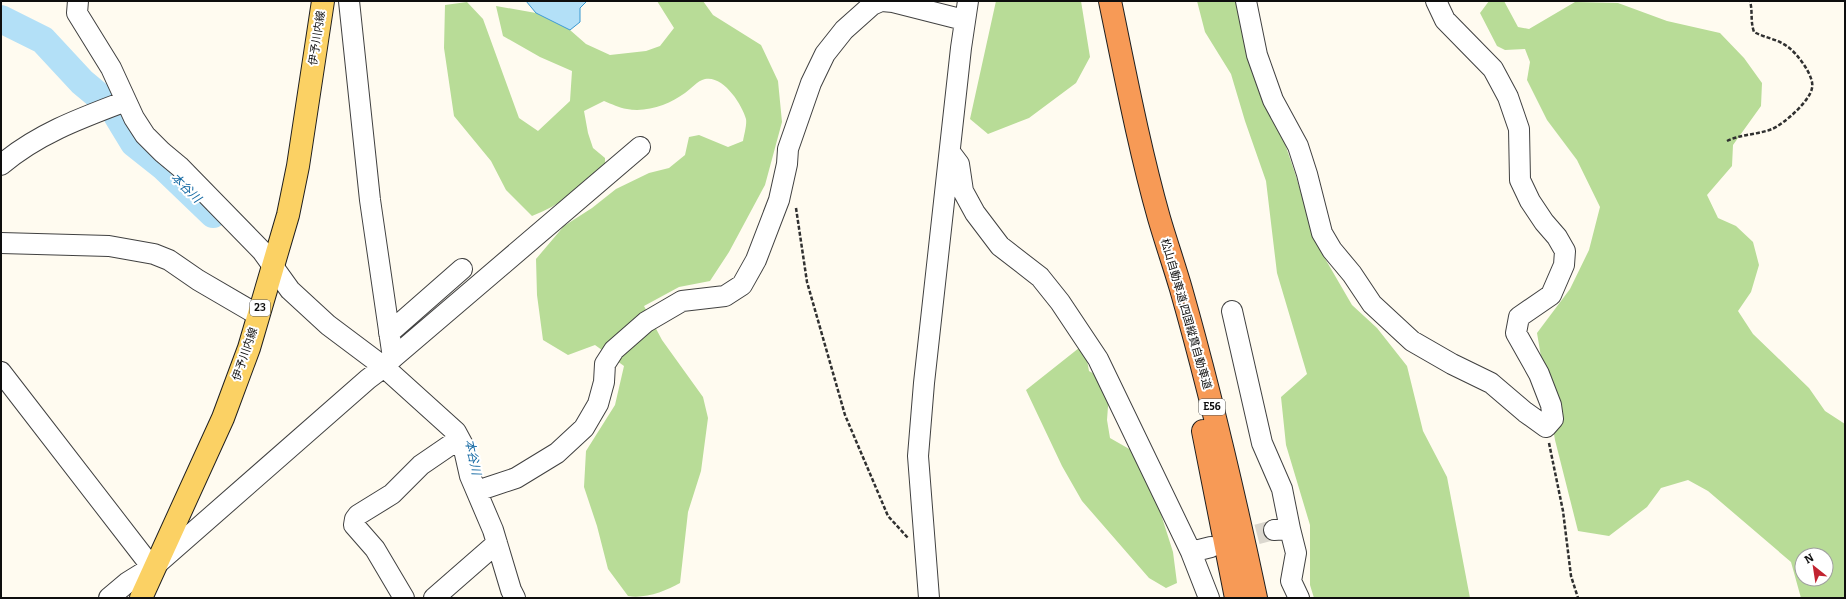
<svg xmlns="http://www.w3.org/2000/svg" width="1846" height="599" font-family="Bitter,'Noto Sans JP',serif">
	<rect width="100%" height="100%" fill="#fffbf0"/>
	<!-- forest -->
	<path fill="#b8dc97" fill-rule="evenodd" d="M657,1H703L713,15L761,45L778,81L782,122L765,185L729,252L710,281L679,287L644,306L662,340L703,397L708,418L701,471L688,512L680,583C666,591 645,599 628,596L608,569L597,526L584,487L586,451L615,405L624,366L595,345L568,355L543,340L537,295L536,259L564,226L592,208L616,189L649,173L669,168L685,155L689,137L699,135L728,147L743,141C744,135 747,125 746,119C742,104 723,75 705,79C697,81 692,88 685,93C670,104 647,113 627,109C619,108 612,104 604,101L584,111L588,133L593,148L605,158V169C582,187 559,206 532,216L506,190L491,161L454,116L444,48L445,5L467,2L483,19L519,118L538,131L570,101L572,71L540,57L503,36L496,6L536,13L570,30L586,44L610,55L646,51L660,46L674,28Z
		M996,1H1081L1090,57L1076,83L1029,118L988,134L970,119Z
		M1197,1H1241L1250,42L1295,173L1316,243L1352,305L1377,328L1407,366L1423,431L1447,477L1470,598H1314L1310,585V525L1286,445L1281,397L1307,374L1277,273L1266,181L1245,121L1231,74L1205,32Z
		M1489,1H1504L1518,27L1529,29L1575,2L1618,3L1667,21L1720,33L1744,58L1762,83L1761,106L1733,145L1732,166L1707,195L1718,218L1736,226L1753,242L1759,265L1751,292L1738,311L1753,334L1809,388L1825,411L1845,424V598H1801L1791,562L1708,491L1688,480L1661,488L1647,507L1609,536L1578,531L1555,440L1537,333L1570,289L1589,250L1600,207L1577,160L1547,120L1527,80L1530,62L1525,49L1505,50L1497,46L1480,13ZM1802,555H1826V579H1802Z
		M1079,348L1086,355L1089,371L1105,380L1109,393L1107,420L1110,438L1131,450L1159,508L1173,552L1177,583L1166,588L1149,578L1082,501L1062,466L1026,390Z"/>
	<!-- water -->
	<path fill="#b3e0f7" stroke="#3998d0" d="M526,1H587L580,8V22L570,30L536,13Z"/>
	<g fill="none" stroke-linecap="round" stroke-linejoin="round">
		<!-- river -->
		<path stroke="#b3e0f7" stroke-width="28" d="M1,19L43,40L82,82L106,102
			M117,115L134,143L163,166L213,214"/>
		<!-- minor-tunnel -->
		<path stroke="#dbd7ce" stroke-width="20" stroke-dasharray="20 10" stroke-linecap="butt" d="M1228,542L1274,530"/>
		<!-- minor casing -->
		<g stroke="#414141" stroke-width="22">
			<path id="minor" d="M78,1L77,13L111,68L134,118L145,135L162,152L180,167L262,251L290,290L328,325L384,367L456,432L463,445L470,476L493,530L511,590L515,598
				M882,1L893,2L964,20
				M1246,1L1257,55L1273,100L1298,146L1307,174L1322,233L1332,250L1352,274L1372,304L1412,341L1452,364L1491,383L1525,412L1546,427L1553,419L1551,405L1539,374L1516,333L1519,317L1551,295L1564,265L1565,251L1557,237L1544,222L1530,201L1520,180L1519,129L1508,97L1493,69L1445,20L1436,1
				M950,152L959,164L963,191L975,213L1000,246L1040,277L1060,302L1098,359L1191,552L1209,598
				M1,165C37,134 81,118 126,101
				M1,243L109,246L154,254L169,260L198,280L258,315
				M1232,311L1262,443L1282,489L1290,529
				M389,333L462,269
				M393,358L640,147
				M1,372L147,561L157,564
				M477,491L516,478L557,453L584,428L598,404L604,382L605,364L614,350L646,322L682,301L725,296L742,285L756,260L779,200L787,164L788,149L811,83L825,54L844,30L872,5L881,1
				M1274,530L1290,529L1296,553L1291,581L1299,598
				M1191,552L1211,547
				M109,598L128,582L157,564L368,379L384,367L393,358L370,200L349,1
				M404,598L375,549L354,525L355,519L358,515L392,494L421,465L459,439
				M434,598L497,543
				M929,598L918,456L924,383L961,48L968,1"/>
		</g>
		<!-- major casing -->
		<g stroke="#1f1f1f" stroke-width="24">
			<path id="major" d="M141,598L223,418L249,348L288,215L298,166L323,1"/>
		</g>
		<!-- highway casing -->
		<g stroke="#1f1f1f" stroke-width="24">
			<path id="highway" d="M1110,1C1125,73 1139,147 1159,218C1166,242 1174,265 1181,289C1210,391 1234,494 1256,598
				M1203,431L1236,598"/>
		</g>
		<!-- path -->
		<path stroke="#303030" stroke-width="2.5" stroke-dasharray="4 2" stroke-linecap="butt" d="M1727,141C1741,134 1757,135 1772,129C1784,124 1810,101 1812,88C1815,77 1797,53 1788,47C1778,39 1765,38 1754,32C1750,20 1753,13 1750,1
			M796,208L807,282L845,415L888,516L908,538
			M1549,443L1563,511L1571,576L1578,598"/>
		<!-- minor -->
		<use href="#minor" stroke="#fff" stroke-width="20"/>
		<!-- major -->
		<use href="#major" stroke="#fbd164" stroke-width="22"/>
		<!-- highway -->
		<use href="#highway" stroke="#f79a56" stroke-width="22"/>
	</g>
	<g text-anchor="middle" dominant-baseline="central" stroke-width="4" stroke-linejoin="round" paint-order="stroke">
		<!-- shield labels -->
		<g fill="#fff" stroke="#565656" stroke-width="1">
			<rect x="250" y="300" width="20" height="16" rx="3"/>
			<rect x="1199" y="399" width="26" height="16" rx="3"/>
		</g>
		<g font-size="10" font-weight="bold" fill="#0e0e0e">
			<text x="260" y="308">23</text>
			<text x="1212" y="407">E56</text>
		</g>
		<!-- street labels -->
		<g font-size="11" fill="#0e0e0e" stroke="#fff">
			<text transform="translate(317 38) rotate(-81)">伊予川内線</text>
			<text transform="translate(1186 314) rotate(74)">松山自動車道;四国縦貫自動車道</text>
			<text transform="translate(245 354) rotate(-71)">伊予川内線</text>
		</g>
		<!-- water labels -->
		<g font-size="12" font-style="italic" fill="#1469a3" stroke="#fff">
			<text transform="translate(186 188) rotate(44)">本谷川</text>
			<text transform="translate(473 457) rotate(78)">本谷川</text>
		</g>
	</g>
	<!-- border -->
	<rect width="1846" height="599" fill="none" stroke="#0e0e0e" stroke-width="4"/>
	<!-- north arrow -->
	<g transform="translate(1814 567) rotate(330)"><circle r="19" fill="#ffffff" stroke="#9f9f9f"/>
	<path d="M0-3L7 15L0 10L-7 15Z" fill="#c22330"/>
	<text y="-6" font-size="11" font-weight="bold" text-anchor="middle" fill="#0e0e0e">N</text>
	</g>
</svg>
